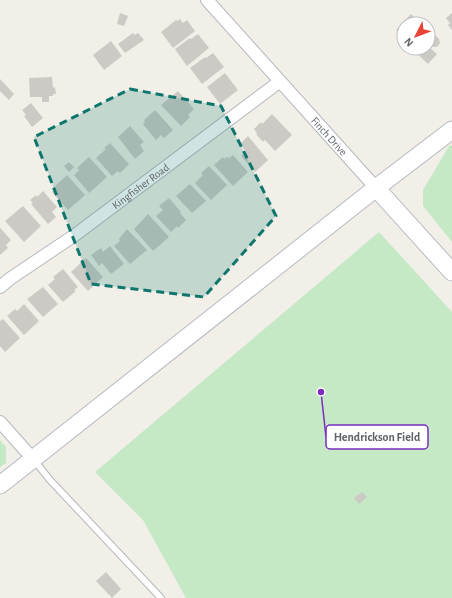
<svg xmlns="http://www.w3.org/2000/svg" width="452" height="598" font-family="'Alegreya Sans',sans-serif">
	<rect width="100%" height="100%" fill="#f1efe8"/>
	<!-- green -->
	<path fill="#c5e8c5" d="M452,145V242L423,206V190L449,146Z
		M379,232L452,312V598H186L143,520L95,472Z
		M0,440L6,447V463L0,467Z"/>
	<!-- building -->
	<path fill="#cccac5" d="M120,13L128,16L124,26L117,24Z
		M452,13V30L448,25L450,23L446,18Z
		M411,14L421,24H404V37L396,30Z
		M180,19L183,23L187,20L195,31L173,48L161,32L176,20L177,21Z
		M428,28L439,39L440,43L437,47H433L431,46L429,47L437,54L428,64L414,51L415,50L413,48H428Z
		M133,33L135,35L138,33L144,40L125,53L118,44Z
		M198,34L209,48L187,66L175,49L190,38L191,39Z
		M111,41L122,56L104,70L93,55Z
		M213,53L224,67L202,84L190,68L205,57L206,58Z
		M225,73L238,90L220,104L207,87Z
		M52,77L53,88L55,87L56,94H53V96H49V102H42V97H30L29,78Z
		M0,79L14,94L9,100L0,91Z
		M178,91L194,109L188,115L190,117L181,126L161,105Z
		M31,103L43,118L32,127L24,116L26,115L22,110Z
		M155,110L173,130L164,138L161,135L156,140L143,124L145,122L144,120Z
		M272,114L292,135L275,151L265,140L263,142L256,134L257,133L254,129L261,122L262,124Z
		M130,126L144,142L140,145L144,151L135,159L118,137Z
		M248,136L268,160L255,172L241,156L246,152L240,144Z
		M110,143L129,164L120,173L118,171L112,176L96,158L106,149L104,148Z
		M233,155L248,172L233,186L214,165L223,157L224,159L227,157L229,158Z
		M89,157L107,177L89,193L74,175L79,170L77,168Z
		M69,162L74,167L69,172L64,166Z
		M209,166L227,185L211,200L195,183L203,175L201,173Z
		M67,175L85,195L68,210L52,192L56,188L55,186Z
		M190,184L206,201L192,213L176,196Z
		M43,191L57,207L52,212L56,217L48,224L31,204L33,203L30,200L36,195L37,197Z
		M169,198L181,212L180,213L186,220L178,228L177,226L171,232L156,216L163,210L159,206Z
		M23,206L41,226L24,242L5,221Z
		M148,214L169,237L153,251L134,229Z
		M0,228L11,240L6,245L8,248L0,255Z
		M127,229L147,250L130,264L114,246L120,241L119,239Z
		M110,246L124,264L111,274L102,263L99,266L91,255L101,248L103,252Z
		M86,258L103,277L88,291L71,272Z
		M63,269L78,287L74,290L76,291L63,302L48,285L55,279L53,277Z
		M43,287L58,304L43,317L27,299Z
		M24,304L39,321L24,335L7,316L15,309L17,311Z
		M3,319L20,338L5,352L0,346V321Z
		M362,492L367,497L359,504L354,498Z
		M106,572L121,589L112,598L96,581Z"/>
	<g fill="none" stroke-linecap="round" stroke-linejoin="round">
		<!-- lane casing -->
		<g stroke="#b5b8bc" stroke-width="8">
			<path id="lane" d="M34,460L50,480L161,598"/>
		</g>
		<!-- street casing -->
		<g stroke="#b5b8bc" stroke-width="14">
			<g id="street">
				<path id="s1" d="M207,0L376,188"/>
				<path id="s2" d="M0,287L11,278L75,235L279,82"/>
				<path d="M0,422L33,459"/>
			</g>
		</g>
		<!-- secondary casing -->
		<g stroke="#b6babf" stroke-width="19">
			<path id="secondary" d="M376,188L452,272
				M0,485L376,188L452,130"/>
		</g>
		<!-- lane -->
		<use href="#lane" stroke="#fff" stroke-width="6"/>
		<!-- street -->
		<use href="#street" stroke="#fff" stroke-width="12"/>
		<!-- secondary -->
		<use href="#secondary" stroke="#fff" stroke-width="17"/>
	</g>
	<!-- marked area -->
	<path fill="#0f766e" fill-opacity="0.2" stroke="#0f766e" stroke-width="3" stroke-dasharray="8 5" stroke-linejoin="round" d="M130,89L221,106L276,216L204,297L91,284L34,137Z"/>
	<g text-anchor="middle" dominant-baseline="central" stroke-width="4" stroke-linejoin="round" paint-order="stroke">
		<!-- street labels -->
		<g font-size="11" fill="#5f6368" stroke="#fff">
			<text stroke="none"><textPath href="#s1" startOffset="183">Finch Drive</textPath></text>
			<text stroke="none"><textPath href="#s2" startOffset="173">Kingfisher Road</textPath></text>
		</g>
	</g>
	<!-- callouts -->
	<path fill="none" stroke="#7b2cbf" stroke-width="1.5" d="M321 392L326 437"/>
	<circle fill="#7b2cbf" stroke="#fff" stroke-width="1.5" cx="321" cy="392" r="4"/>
	<rect fill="#fff" stroke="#7b2cbf" stroke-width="1.5" x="326" y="425" width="102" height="24" rx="4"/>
	<g font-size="12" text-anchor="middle" font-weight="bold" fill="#5f6368">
		<text x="377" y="441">Hendrickson Field</text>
	</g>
	<!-- north arrow -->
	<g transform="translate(416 36) rotate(228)"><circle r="19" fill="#ffffff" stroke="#bfc1c3"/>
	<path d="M0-3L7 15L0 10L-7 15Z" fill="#ea4335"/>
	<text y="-6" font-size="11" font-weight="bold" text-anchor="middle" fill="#5f6368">N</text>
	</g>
</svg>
